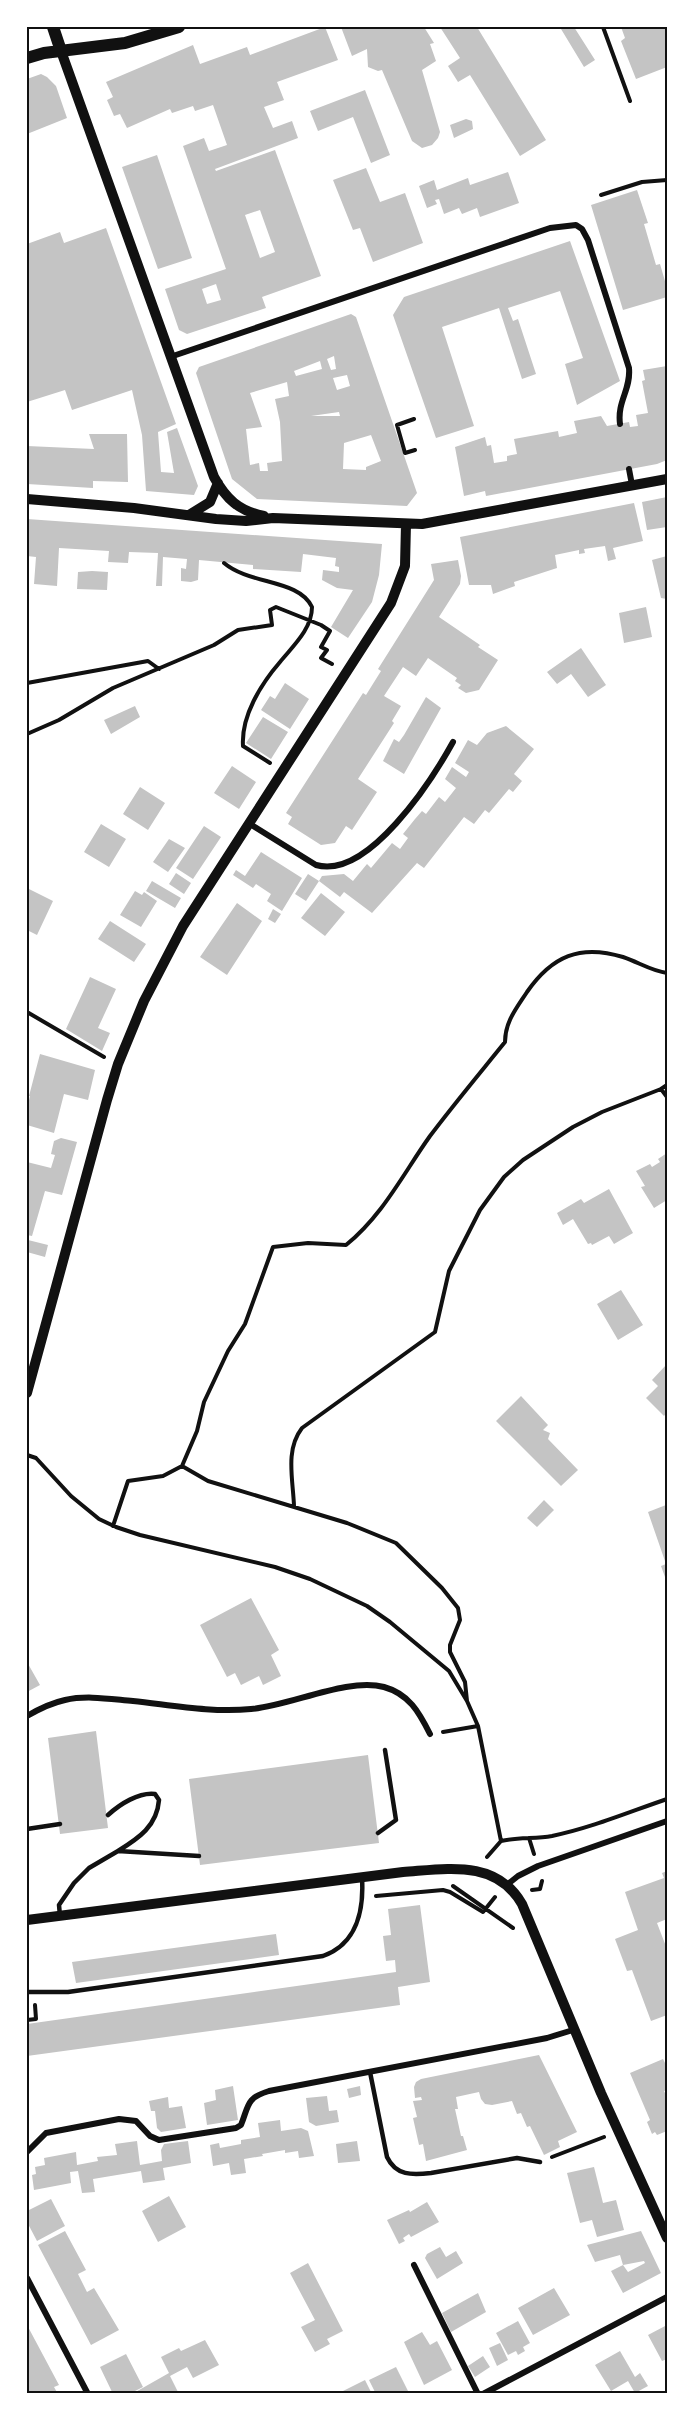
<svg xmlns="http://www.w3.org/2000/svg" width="694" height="2421" font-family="'Nunito Sans',sans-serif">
	<rect width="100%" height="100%" fill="#fff"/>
	<!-- building -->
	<path fill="#c4c4c4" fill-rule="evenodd" d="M325,27L338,60L277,82L284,100L264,107L273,128L292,121L298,138L215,169L216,171L275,150L321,276L262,297L266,308L187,334L179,330L165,289L226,269L183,146L204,138L209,151L227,145L213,105L195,111L193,106L172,113L170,109L127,128L120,114L114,116L107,100L113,97L106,82L193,45L200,64L247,47L250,55ZM260,210L275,252L260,258L245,215ZM216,284L221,300L207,304L202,289Z
		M341,27H424L434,43L430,44L436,61L422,70L440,132L438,138L432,145L422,148L412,141L382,70L378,71L368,67L367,49L352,56Z
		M440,27H477L546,140L520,156L470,75L458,82L448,66L460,58Z
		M564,27H574L595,60L584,67L561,29Z
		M621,27H667V67L636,79L621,41L625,38Z
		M41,74L47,77L56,86L67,118L27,134V79Z
		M365,90L390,155L371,163L353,117L318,131L310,111Z
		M466,119L472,121L473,129L454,138L450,125Z
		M157,155L192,258L158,269L122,167Z
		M366,168L380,202L405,193L423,243L373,262L360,228L353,230L333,180Z
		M508,172L519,203L480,217L477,208L462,214L459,208L444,214L439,199L435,200L437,204L427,208L419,186L434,180L437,190L468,178L470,185Z
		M637,190L648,223L644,224L656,265L660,264L667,288V297L623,310L591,205Z
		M106,228L176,424L158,432L161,472L174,473L167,432L177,428L198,486L194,495L146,491L142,435L132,390L72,410L65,390L27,402V244L60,232L64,243Z
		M570,241L620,381L577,405L565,364L583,358L560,291L508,308L513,321L518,319L536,374L522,379L499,308L442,327L474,426L436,438L393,315L404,297Z
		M351,314L356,317L417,493L407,506L257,499L232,479L196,373L199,367ZM334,356L336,369L331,370L327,359ZM320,361L322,369L296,376L294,371ZM347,375L350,386L337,390L333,378ZM287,382L289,396L275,399L280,422L282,461L267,463L268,471H260L259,463L250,465L246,429L262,427L250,393ZM339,412L340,416H311ZM371,435L381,461L366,467V470L343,469L344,443Z
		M667,366V460L657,464L486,496L485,491L464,496L455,447L485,437L487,446L491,445L494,463L507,461V456L517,454L514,439L558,431L559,437L577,433L574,421L601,416L607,426L629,422L630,427L638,426L636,415L648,413L642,381L645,380L643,370Z
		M89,434H127L128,482L93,481V488L27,484V446L94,449Z
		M667,497V527L647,530L642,502Z
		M634,503L643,541L613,548L616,559L608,561L605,546L584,549L585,553L579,554V550L555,555L557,568L514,582L515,586L493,594L491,585H469L460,537Z
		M27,519L382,544L379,575L372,602L348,638L331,627L353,590L337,588L322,580L323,570L339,572V567L335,566L336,558L303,554L301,572L253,569V565L199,560L198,580L191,582L181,581V568L186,569L187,559L163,557L162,586H156L158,553L129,552L128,563L108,562L109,551L59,548L57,586L34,584L36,557L27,556Z
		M667,556V599L661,598L652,560Z
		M458,560L461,576L460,584L439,617L480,645L478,647L498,660L479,690L466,693L458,688L461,685L455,681L457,678L428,658L416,676L403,667L384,696L401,706L392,721L394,723L358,779L377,792L352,830L346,826L335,843L321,845L288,824L292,817L286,813L363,693L366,695L381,671L378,669L434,580L431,564Z
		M92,571L108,572L107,590L77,589L78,572Z
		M646,607L652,637L624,643L619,613Z
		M581,648L606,685L588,697L571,674L557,684L547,672Z
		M285,683L309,699L290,729L261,710L270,696L275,699Z
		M426,697L441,708L404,774L383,761L394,739L399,742L404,735Z
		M135,706L140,717L111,734L104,720Z
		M263,717L288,732L271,759L246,743Z
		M506,726L534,749L514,774L522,781L513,792L509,789L489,813L485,810L474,824L464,817L424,868L417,863L372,913L344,892L340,897L319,881L306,901L295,894L308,874L319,881L322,876L344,874L353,881L367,864L371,868L392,843L400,849L408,838L403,834L415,819L422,811L426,814L439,797L445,802L456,788L445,779L452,767L466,777L469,772L455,763L468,740L477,745L487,733Z
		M232,766L256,782L239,809L214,793Z
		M140,787L165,803L148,830L123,814Z
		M101,824L126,839L109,867L84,852Z
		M204,826L221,837L193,879L176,868Z
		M169,839L185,848L168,872L153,862Z
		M261,852L302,878L282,911L267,901L271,894L256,884L253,888L233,875L236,870L245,876Z
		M176,873L191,883L184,894L169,884Z
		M152,881L181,898L175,908L146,891Z
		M27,888L53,901L37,935L27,930Z
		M135,891L142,895L144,892L157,901L141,927L120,915Z
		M321,893L345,912L325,936L301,918Z
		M237,903L262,921L227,975L200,957Z
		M273,909L281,914L275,923L268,919Z
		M110,921L146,944L134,962L98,939Z
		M90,977L116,989L98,1028L110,1033L102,1051L66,1029Z
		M40,1054L95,1070L88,1100L64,1094L54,1133L27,1125V1109L30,1096H29Z
		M61,1138L77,1142L62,1195L45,1191L32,1236L27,1235V1162L51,1168L55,1155L51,1154L54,1141Z
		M667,1153V1200L654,1208L641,1187L645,1186L636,1171L650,1164L652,1167L660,1162L658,1159Z
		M609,1189L633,1233L614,1244L609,1236L592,1245L591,1243L588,1244L573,1219L563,1225L557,1213L581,1199L584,1203Z
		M28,1240L48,1245L45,1257L27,1252Z
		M621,1290L643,1325L618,1340L597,1304Z
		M667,1364V1412L664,1416L646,1398L658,1386L652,1380Z
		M521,1396L548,1425L543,1430L550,1433L548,1439L578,1470L561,1486L496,1421Z
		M544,1500L554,1510L537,1527L527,1518Z
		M665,1501H667V1576L665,1577L661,1566L666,1564L648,1512L666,1505Z
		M251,1598L279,1650L271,1655L281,1676L263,1685L259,1676L241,1685L235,1673L227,1677L200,1625Z
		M27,1662L40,1685L27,1692Z
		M96,1731L108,1828L60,1834L48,1738Z
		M368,1755L379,1843L200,1865L189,1779Z
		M667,1871V1919L657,1923L667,1949V2015L651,2021L632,1970L627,1971L615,1939L638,1930L625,1892L664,1878L662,1873Z
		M420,1905L430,1982L398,1987L400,2005L27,2056V2024L396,1972L395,1960L386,1961L383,1936L391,1935L388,1909Z
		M276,1934L279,1955L76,1983L72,1962Z
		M539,2055L577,2132L558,2141L560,2147L544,2155L530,2126L527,2127L521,2113L517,2114L512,2101L492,2105L485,2104L481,2099L479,2092L456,2097L458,2109H455L461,2136H463L467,2150L426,2161L423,2144L419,2145L413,2118L417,2117L413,2101L422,2100L421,2097L415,2098L414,2087L416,2082L421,2079Z
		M663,2059L667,2067V2090L664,2091L667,2097V2131L657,2135L655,2132L652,2134L647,2122L650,2120L630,2073Z
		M233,2086L238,2120L207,2125L204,2103L216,2100L215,2090Z
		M360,2086L361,2095L349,2098L347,2089Z
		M327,2096L329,2111L337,2110L339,2122L316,2126L309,2122L306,2098Z
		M168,2097L169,2108L182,2106L186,2128L161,2132L157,2128L155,2111H151L149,2101Z
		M280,2120L281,2131L301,2128L308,2131L314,2156L299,2158L298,2151L285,2153V2150L262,2154L263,2156L244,2159L246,2173L231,2175L229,2163L213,2166L210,2145L219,2143L220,2148L241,2144V2140L260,2137L258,2123Z
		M137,2141L140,2165L162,2161L161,2150L164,2144L188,2141L191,2163L163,2168L165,2180L143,2183L141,2171L93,2179L95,2192L82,2193L78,2171L70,2172L71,2183L34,2190L32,2175L36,2174L35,2167L45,2165L44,2158L76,2152L77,2165L98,2161L97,2157L117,2155L115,2144Z
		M357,2141L360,2161L338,2163L336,2144Z
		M594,2167L603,2203L616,2200L624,2230L597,2237L592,2220L580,2223L567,2173Z
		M169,2196L186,2227L158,2242L142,2211Z
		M51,2199L65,2226L37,2241L27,2222V2211Z
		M427,2202L439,2222L411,2237L409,2234L403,2238L405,2241L399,2244L387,2220L409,2210L410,2212Z
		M65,2231L86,2270L78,2274L87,2292L94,2288L119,2330L91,2345L38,2245Z
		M641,2231L661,2273L623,2293L611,2271L623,2265L620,2255L595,2262L587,2245ZM644,2261L645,2263L628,2272L623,2265Z
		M440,2247L446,2257L456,2251L463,2263L437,2279L425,2258L427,2254Z
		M308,2263L343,2331L327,2339L330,2344L315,2352L301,2327L315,2320L290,2273Z
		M554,2288L570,2315L533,2335L518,2308Z
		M478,2293L486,2312L451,2332L442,2313Z
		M518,2321L530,2343L523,2347L525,2351L518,2355L516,2351L508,2355L496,2333Z
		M27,2325L59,2385L54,2387L58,2394H30L27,2388Z
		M667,2325V2359L662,2361L648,2335Z
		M422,2332L430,2345L437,2341L452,2370L424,2385L404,2342Z
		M205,2340L219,2365L193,2378L187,2367L170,2376L179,2394H132L169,2373L161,2357L179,2348L181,2351Z
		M500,2343L508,2360L497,2366L489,2348Z
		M620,2351L635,2377L640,2373L648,2386L635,2393L628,2381L611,2391L595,2365Z
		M126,2354L143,2387L129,2394H113L100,2367Z
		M483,2356L490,2367L475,2377L468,2366Z
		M396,2367L409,2393L376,2394L369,2380Z
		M365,2380L372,2394H329L335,2391L337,2394Z"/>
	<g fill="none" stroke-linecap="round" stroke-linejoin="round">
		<!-- path -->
		<path stroke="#111" stroke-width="4" d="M603,27L630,101
			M601,195L642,182L667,180
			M414,419L397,425L405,453L415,450
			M224,563C250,585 299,579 312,607C312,629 293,646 280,662C261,684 241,716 243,746L270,763
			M27,683L148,661L159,669
			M27,734L59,720L113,688L214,645L238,630L272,625L270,610L276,607L321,625L330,631L321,647L327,650L321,658L332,664
			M27,1012L104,1057
			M667,1085L661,1089L667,1097
			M27,1455L36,1458L71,1496L99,1519L116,1527L140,1535L275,1567L310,1579L367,1606L390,1622L449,1671L467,1701L478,1726L501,1841L487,1857
			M294,1506C293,1479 285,1450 302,1428L435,1332L449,1271L480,1210L504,1177L523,1160L573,1127L602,1112L661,1089
			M113,1526L128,1481L163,1476L182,1466
			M467,1701L465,1682L450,1652V1645L460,1620L458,1608L442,1588L396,1543L347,1523L208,1481L182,1466L197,1431L204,1402L228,1351L245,1324L273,1247L308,1243L346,1245C383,1215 403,1174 430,1136C454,1104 480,1073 505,1042C505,1022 516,1009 527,992C552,956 580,944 623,957C638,962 652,971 667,973
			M443,1732L478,1726
			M529,1838L534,1854
			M501,1841C518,1837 535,1839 552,1836C591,1828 629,1812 667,1799
			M453,1886L513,1928
			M532,1890L540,1889L542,1881
			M376,1896L443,1890L450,1892L483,1912L495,1897
			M27,2020L36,2019L35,2005
			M552,2157L604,2137"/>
		<!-- service -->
		<path stroke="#111" stroke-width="4.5" d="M108,1815C120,1804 139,1792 155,1794L159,1800C157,1826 139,1838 118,1851
			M27,1829L60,1824
			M378,1833L396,1820L385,1750
			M60,1916L59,1905L74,1883L89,1868L118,1851L199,1856
			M27,1992H68L323,1956C357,1944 364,1910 362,1878
			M370,2072L387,2157C396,2176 412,2175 431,2173L517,2158L540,2162"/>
		<!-- minor -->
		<path stroke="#111" stroke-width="6" d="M170,357L550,228L576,225L582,229L588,240L629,368C631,390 617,401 620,424
			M629,469L632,485
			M250,824L316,865C368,880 432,780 453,742
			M27,1716C39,1709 51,1703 65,1700C87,1695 110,1699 133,1701C171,1705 212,1713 251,1709C290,1706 348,1677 384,1687C409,1694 419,1712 430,1734
			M508,1884L518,1876L538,1866L667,1821
			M27,2152L46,2133L119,2119L136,2121L150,2136L159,2140L236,2128L241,2125C249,2105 246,2098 269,2091L547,2038L573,2030
			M414,2265L478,2394
			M27,2278L88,2394
			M483,2394L667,2297"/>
		<!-- tertiary -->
		<path stroke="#111" stroke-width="10" d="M61,51L214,477C226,499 239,511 264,516
			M27,499L134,508L216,519L246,521L273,518L422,524L667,479
			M189,515L210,502L218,483
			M27,1393L107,1100L118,1064L144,1001L183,926L391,603L405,566L406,524
			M27,1920L403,1872C447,1869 496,1859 522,1904L601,2093L667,2238"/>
		<!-- secondary -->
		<path stroke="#111" stroke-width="12" d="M53,27L61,51
			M27,58L44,53L125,43L179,27"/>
	</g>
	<!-- border -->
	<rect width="694" height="2421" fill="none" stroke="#ffffff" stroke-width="57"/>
	<rect x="28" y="28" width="638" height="2364" fill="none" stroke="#111" stroke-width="2"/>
</svg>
